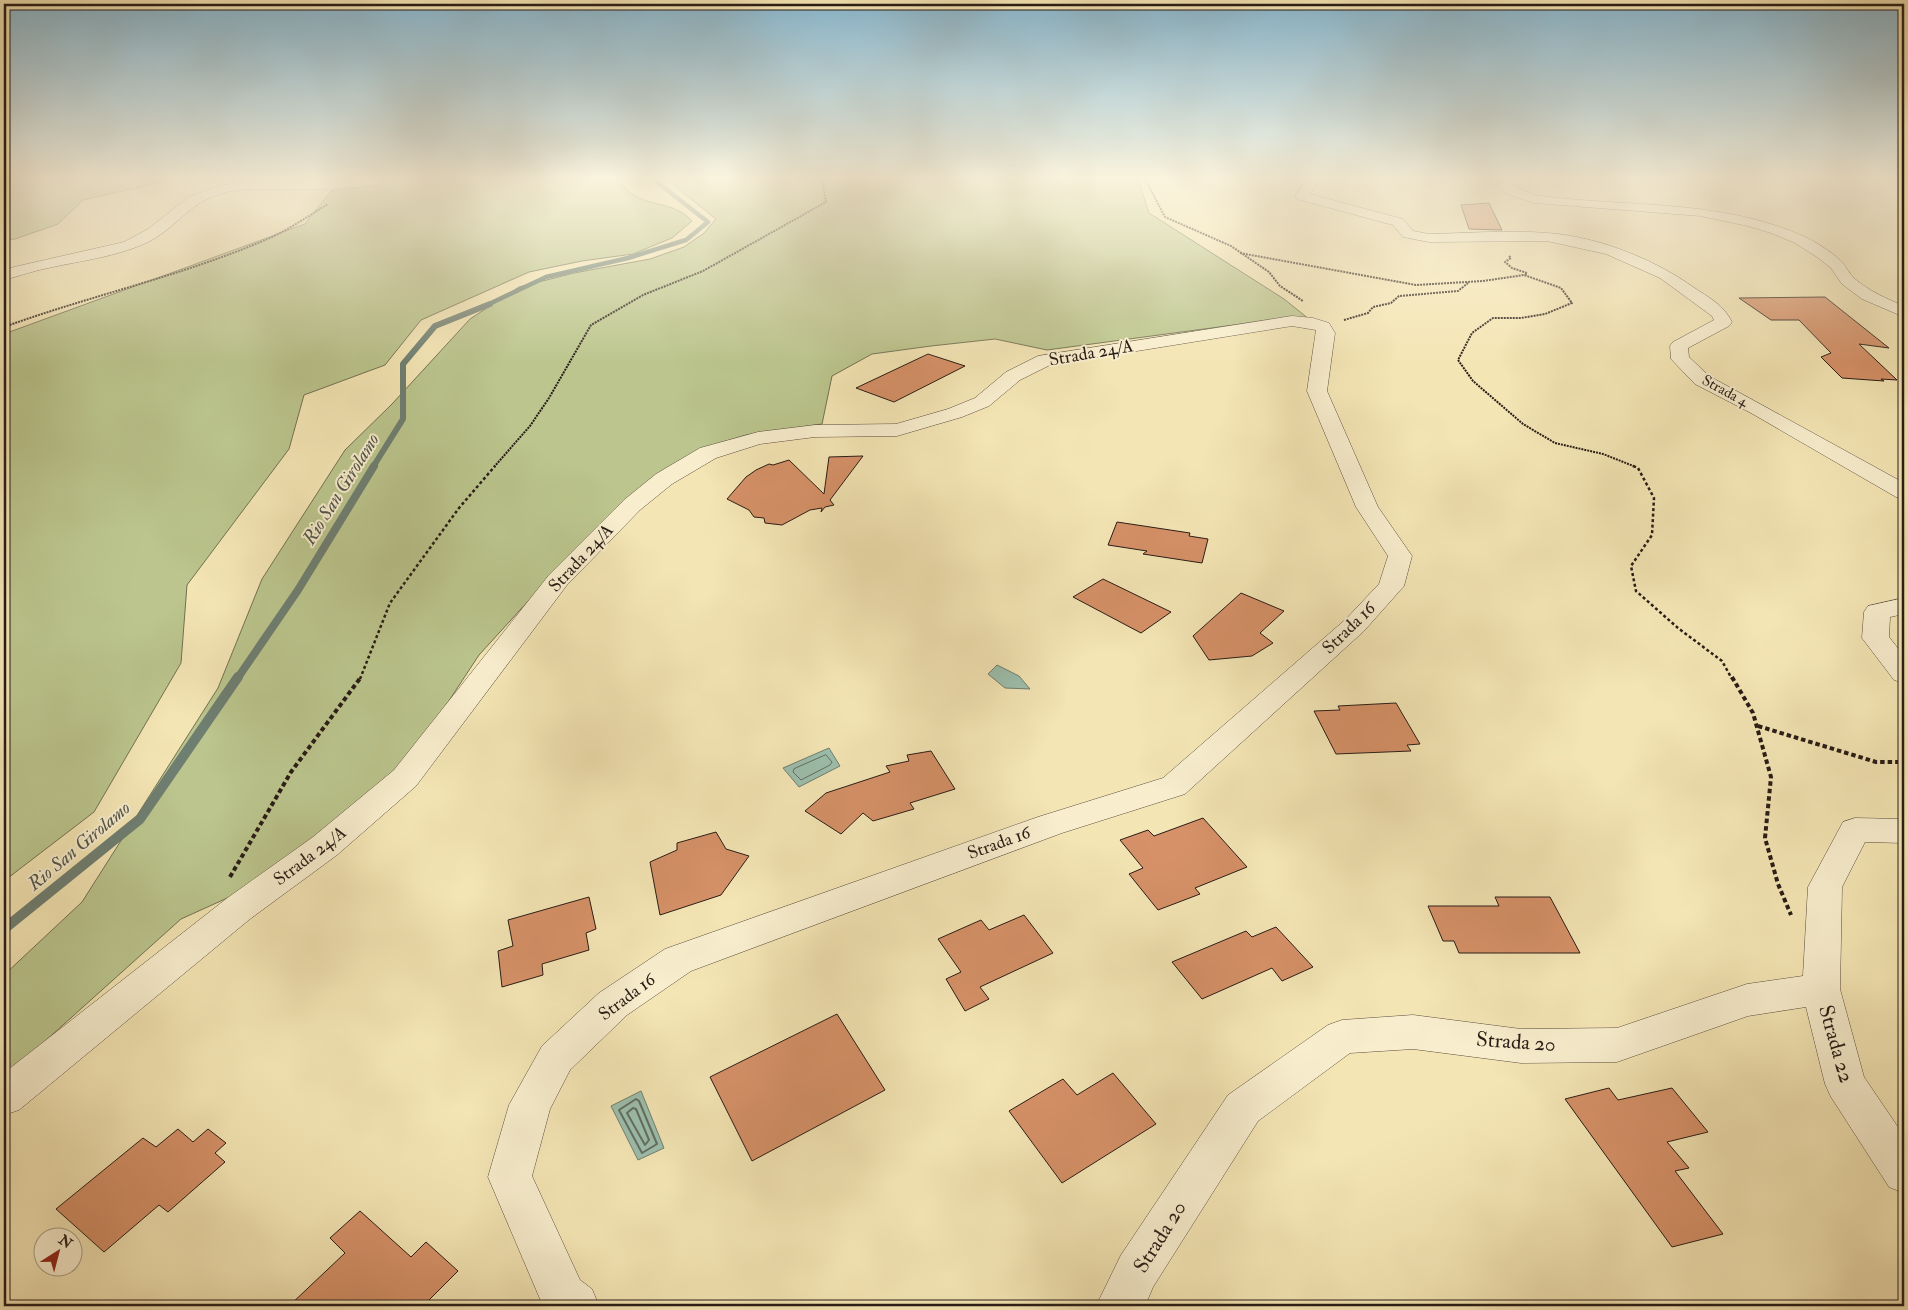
<svg xmlns="http://www.w3.org/2000/svg" width="1908" height="1310" font-family="'IM FELL Double Pica',serif">
<style>
.green{fill:#bbc58d;stroke:#727052}
.water{fill:#9cbfad;stroke:#6e7e71}
.lines{fill:none;stroke-linecap:round;stroke-linejoin:round}
.shore-far1{stroke:#626e62;stroke-width:1}
.shore{stroke:#626e62;stroke-width:2}
.stream-far3{stroke:#6e7e71;stroke-width:4.5}
.stream-far2{stroke:#6e7e71;stroke-width:6}
.stream-far1{stroke:#6e7e71;stroke-width:8}
.stream{stroke:#6e7e71;stroke-width:10}
.building{fill:#d69168;stroke:#281c16}
.minor-casing{stroke:#5b4e3e;stroke-width:1}
.path-far2{stroke:#281c16;stroke-width:2;stroke-dasharray:2 1;stroke-linecap:butt}
.path-far1{stroke:#281c16;stroke-width:2.5;stroke-dasharray:3 2.5;stroke-linecap:butt}
.path{stroke:#281c16;stroke-width:4;stroke-dasharray:4.5 3;stroke-linecap:butt}
.minor{fill:#f8eece;fill-rule:evenodd}
.labels{text-anchor:middle;dominant-baseline:central;stroke-width:4;stroke-linejoin:round;paint-order:stroke}
.far-street-label{font-size:15px;fill:#281c16;stroke:#f8eece}
.street-label{font-size:18px;fill:#281c16;stroke:#f8eece}
.water-label{font-size:19px;font-style:italic;fill:#51554b;stroke:#f8eece}
.near-street-label{font-size:21px;fill:#281c16;stroke:#f8eece}
</style>
<rect width="100%" height="100%" fill="#f4e5b4"/>
<filter id="stains"><feTurbulence type="fractalNoise" baseFrequency=".004" numOctaves="4"/><feColorMatrix values="0 0 0 0 .2 0 0 0 0 .09 0 0 0 0 .02 0 0 0 .5 -.17"/></filter>
<radialGradient id="worn" r=".72"><stop offset=".6" stop-color="#630" stop-opacity="0"/><stop offset="1" stop-color="#630" stop-opacity=".3"/></radialGradient>
<g class="green">
<polygon points="175,179 83,200 58,224 15,239 4,240 4,199 9,195 16,181 4,179"/>
<path d="M394,179h216c9,2 15,10 22,15 20,13 43,8 60,27l-20,17 -39,16 -51,7 -53,11 -108,48 -36,45 -81,30 -15,54 -102,136 -6,78 -87,149 -90,69v-547l301,-110 26,-33z"/>
<polygon points="666,179 1138,179 1149,213 1284,299 1309,319 1271,320 1047,350 995,339 931,346 872,354 832,376 822,424 746,435 704,448 552,575 479,655 412,757 381,788 234,895 181,919 4,1078 4,975 82,902 218,688 262,579 345,450 392,404 470,319 519,287 574,273 650,259 684,247 704,233 716,219"/>
</g>
<g class="water">
<polygon points="997,665 1019,676 1030,689 1005,688 988,674"/>
<polygon points="829,748 840,766 799,787 783,768"/>
<polygon points="641,1091 664,1148 638,1160 611,1106"/>
</g>
<g class="lines">
<polygon class="shore-far1" points="826,755 832,762 830,765 801,780 793,772 794,769"/>
<g class="shore">
<polygon points="636,1099 639,1101 657,1144 642,1153 619,1110"/>
<polygon points="633,1108 636,1109 649,1140 645,1145 627,1113"/>
</g>
<polyline class="stream-far3" points="487,305 546,277 628,258 686,240 708,222 653,179"/>
<polyline class="stream-far2" points="373,467 403,419 403,364 435,326 490,304"/>
<polyline class="stream-far1" points="237,679 298,590 374,466"/>
<polyline class="stream" points="4,929 140,819 238,677"/>
</g>
<g class="building">
<polygon points="1489,203 1502,230 1469,229 1461,205"/>
<polygon points="1825,297 1889,348 1859,344 1897,380 1881,379 1884,381 1842,378 1821,357 1831,353 1799,320 1771,320 1739,298"/>
<polygon points="928,354 965,366 894,402 856,388"/>
<polygon points="863,456 830,500 834,505 825,507 821,512 822,508 810,510 782,525 765,523 764,518 754,517 749,510 727,499 746,477 756,470 769,464 773,465 789,460 824,494 829,457"/>
<polygon points="1117,522 1190,533 1189,536 1208,539 1202,563 1143,554 1147,551 1108,545"/>
<polygon points="1103,579 1171,612 1141,633 1073,597"/>
<polygon points="1241,593 1284,611 1260,633 1273,643 1252,656 1209,660 1193,636"/>
<polygon points="1396,703 1420,744 1407,745 1411,751 1336,754 1314,711 1340,710 1338,706"/>
<polygon points="931,751 955,789 910,803 914,809 873,821 863,813 841,834 805,811 826,793 890,772 886,766 909,761 907,755"/>
<polygon points="1203,818 1247,867 1195,888 1200,894 1158,910 1129,874 1143,868 1120,840 1148,830 1154,836"/>
<polygon points="716,832 726,849 749,856 721,895 660,915 650,862 677,850 677,843"/>
<polygon points="589,897 596,929 586,933 589,950 542,964 543,975 502,987 498,951 513,946 508,920"/>
<polygon points="1495,897 1550,897 1580,953 1459,953 1454,941 1443,941 1428,906 1499,906"/>
<polygon points="1024,915 1053,953 980,987 989,999 965,1011 946,979 961,972 938,939 981,920 989,930"/>
<polygon points="1276,927 1313,967 1282,981 1272,968 1202,999 1172,962 1246,931 1252,937"/>
<polygon points="837,1014 885,1090 752,1161 710,1077"/>
<polygon points="1113,1073 1156,1124 1062,1183 1009,1111 1063,1079 1077,1095"/>
<polygon points="1609,1088 1618,1100 1672,1088 1708,1132 1667,1142 1689,1168 1675,1171 1723,1234 1672,1247 1565,1099"/>
<polygon points="178,1129 193,1142 208,1129 226,1143 215,1153 225,1162 168,1212 159,1205 104,1252 56,1209 143,1138 156,1147"/>
<polygon points="360,1211 411,1257 426,1242 458,1271 423,1306 289,1306 345,1253 330,1238"/>
</g>
<g class="lines">
<defs>
<g id="minor">
<path d="M389,179c-15,15 -123,8 -151,11 -52,8 -55,36 -94,54 -30,13 -64,17 -96,24 -15,3 -29,8 -44,12v-10l10,-3 110,-25 24,-13 41,-32 32,-12 41,-4z"/>
<path d="M1307,179h13l-10,15 93,25 10,12 16,3c39,-1 80,-4 119,-1 50,4 104,25 145,54 15,10 31,18 39,35l-3,4 -41,22 1,9 20,19 195,107v16l-8,-2 -145,-84 -56,-29 -24,-25 -1,-13 3,-4 41,-22 -2,-4 -52,-38 -54,-24 -59,-13 -118,1 -26,-5 -10,-12 -96,-26 -2,-3z"/>
<path d="M1506,179h15l-8,7 21,9c91,13 183,3 269,41 13,6 27,15 38,25 5,5 8,13 14,18 14,12 32,20 49,27v11l-42,-18 -20,-15 -11,-16 -14,-11 -22,-14 -24,-10 -23,-7 -47,-10 -167,-13 -27,-9 -9,-8z"/>
<polygon points="1292,316 1313,318 1329,323 1335,333 1327,391 1378,507 1412,556 1404,586 1364,631 1185,794 1062,833 691,971 627,1015 570,1070 550,1109 532,1176 580,1280 592,1289 599,1306 543,1306 488,1177 509,1105 542,1046 599,993 665,949 1038,817 1163,778 1346,619 1379,584 1388,556 1356,507 1307,391 1316,330 1292,326 1050,365 1020,380 989,406 962,417 897,436 815,437 760,444 716,458 672,484 640,510 567,585 416,786 337,855 250,919 19,1110 4,1115 4,1073 226,899 313,837 394,770 549,575 624,500 656,474 700,448 758,432 815,425 896,424 948,409 975,398 1006,372 1038,356"/>
<polygon points="1904,598 1904,614 1890,617 1889,637 1904,656 1904,683 1894,680 1862,638 1864,612 1868,606"/>
<polygon points="1855,818 1904,819 1904,843 1865,842 1842,887 1840,989 1864,1077 1904,1136 1904,1193 1889,1187 1831,1097 1825,1084 1806,1007 1748,1016 1617,1062 1521,1063 1413,1049 1350,1053 1258,1121 1153,1287 1145,1306 1096,1306 1121,1255 1228,1095 1328,1025 1342,1020 1413,1015 1521,1029 1617,1028 1747,984 1803,976 1808,887 1843,822"/>
</g>
</defs>
<use href="#minor" class="minor-casing"/>
<g class="path-far2">
<polyline points="1145,179 1165,217 1231,246 1269,272 1280,286 1303,301"/>
<polyline points="1240,253 1416,285 1483,281 1524,275 1561,288 1572,303 1545,314 1521,318 1493,318 1472,333 1458,360 1473,381 1523,424 1555,443 1603,454 1636,467"/>
<polyline points="1509,256 1511,258 1505,262 1512,268 1527,273 1525,275"/>
<polyline points="1344,320 1368,313 1373,307 1391,303 1399,296 1458,291 1468,283"/>
<path d="M4,327c88,-32 182,-52 268,-90 19,-9 38,-22 56,-33"/>
<polyline points="494,467 530,426 549,398 591,325 643,295 703,271 826,202 822,179"/>
</g>
<g class="path-far1">
<polyline points="1633,466 1638,468 1654,498 1652,535 1631,566 1636,591 1678,628 1722,661 1732,679"/>
<polyline points="360,679 390,603 459,508 495,466"/>
</g>
<g class="path">
<polyline points="1732,677 1753,713 1771,777 1765,838 1778,884 1791,915"/>
<polyline points="1758,726 1876,762 1904,762"/>
<polyline points="230,877 291,772 361,677"/>
</g>
<use href="#minor" class="minor"/>
</g>
<linearGradient id="sky" x2="0" y2="1"><stop stop-color="#89b8d0"/><stop offset="0.49" stop-color="#faf3dd"/><stop offset="1" stop-color="#faf3dd" stop-opacity="0"/></linearGradient>
<rect width="1908" height="363" fill="url(#sky)"/>
<g class="labels">
<g class="far-street-label">
<text transform="translate(1725 391) rotate(29)">Strada 4</text>
</g>
<g class="street-label">
<text transform="translate(1091 353) rotate(-10)">Strada 24/A</text>
<text transform="translate(581 558) rotate(-47)">Strada 24/A</text>
<text transform="translate(1349 628) rotate(-44)">Strada 16</text>
<text transform="translate(999 843) rotate(-20)">Strada 16</text>
<text transform="translate(310 856) rotate(-37)">Strada 24/A</text>
<text transform="translate(627 997) rotate(-37)">Strada 16</text>
</g>
<g class="water-label">
<text transform="translate(341 489) rotate(-58)">Rio San Girolamo</text>
<text transform="translate(79 846) rotate(-40)">Rio San Girolamo</text>
</g>
<g class="near-street-label">
<text transform="translate(1516 1042) rotate(4)">Strada 20</text>
<text transform="translate(1836 1044) rotate(74)">Strada 22</text>
<text transform="translate(1160 1237) rotate(-58)">Strada 20</text>
</g>
</g>
<rect width="1908" height="1310" fill="none" stroke="#f4e5b4" stroke-width="20"/>
<rect x="5" y="5" width="1898" height="1300" fill="none" stroke="#281c16" stroke-width="2.5"/>
<rect x="10" y="10" width="1888" height="1290" fill="none" stroke="#281c16"/>
<g transform="translate(58 1252) rotate(36)"><circle r="24" fill="#f8eece" stroke="#a59a84"/>
<path d="M0-4L9 19L0 12L-9 19Z" fill="#8f2418"/>
<text y="-8" font-size="14" font-weight="bold" text-anchor="middle" fill="#281c16">N</text>
</g>
<rect width="100%" height="100%" filter="url(#stains)"/>
<rect width="100%" height="100%" fill="url(#worn)"/>
</svg>
